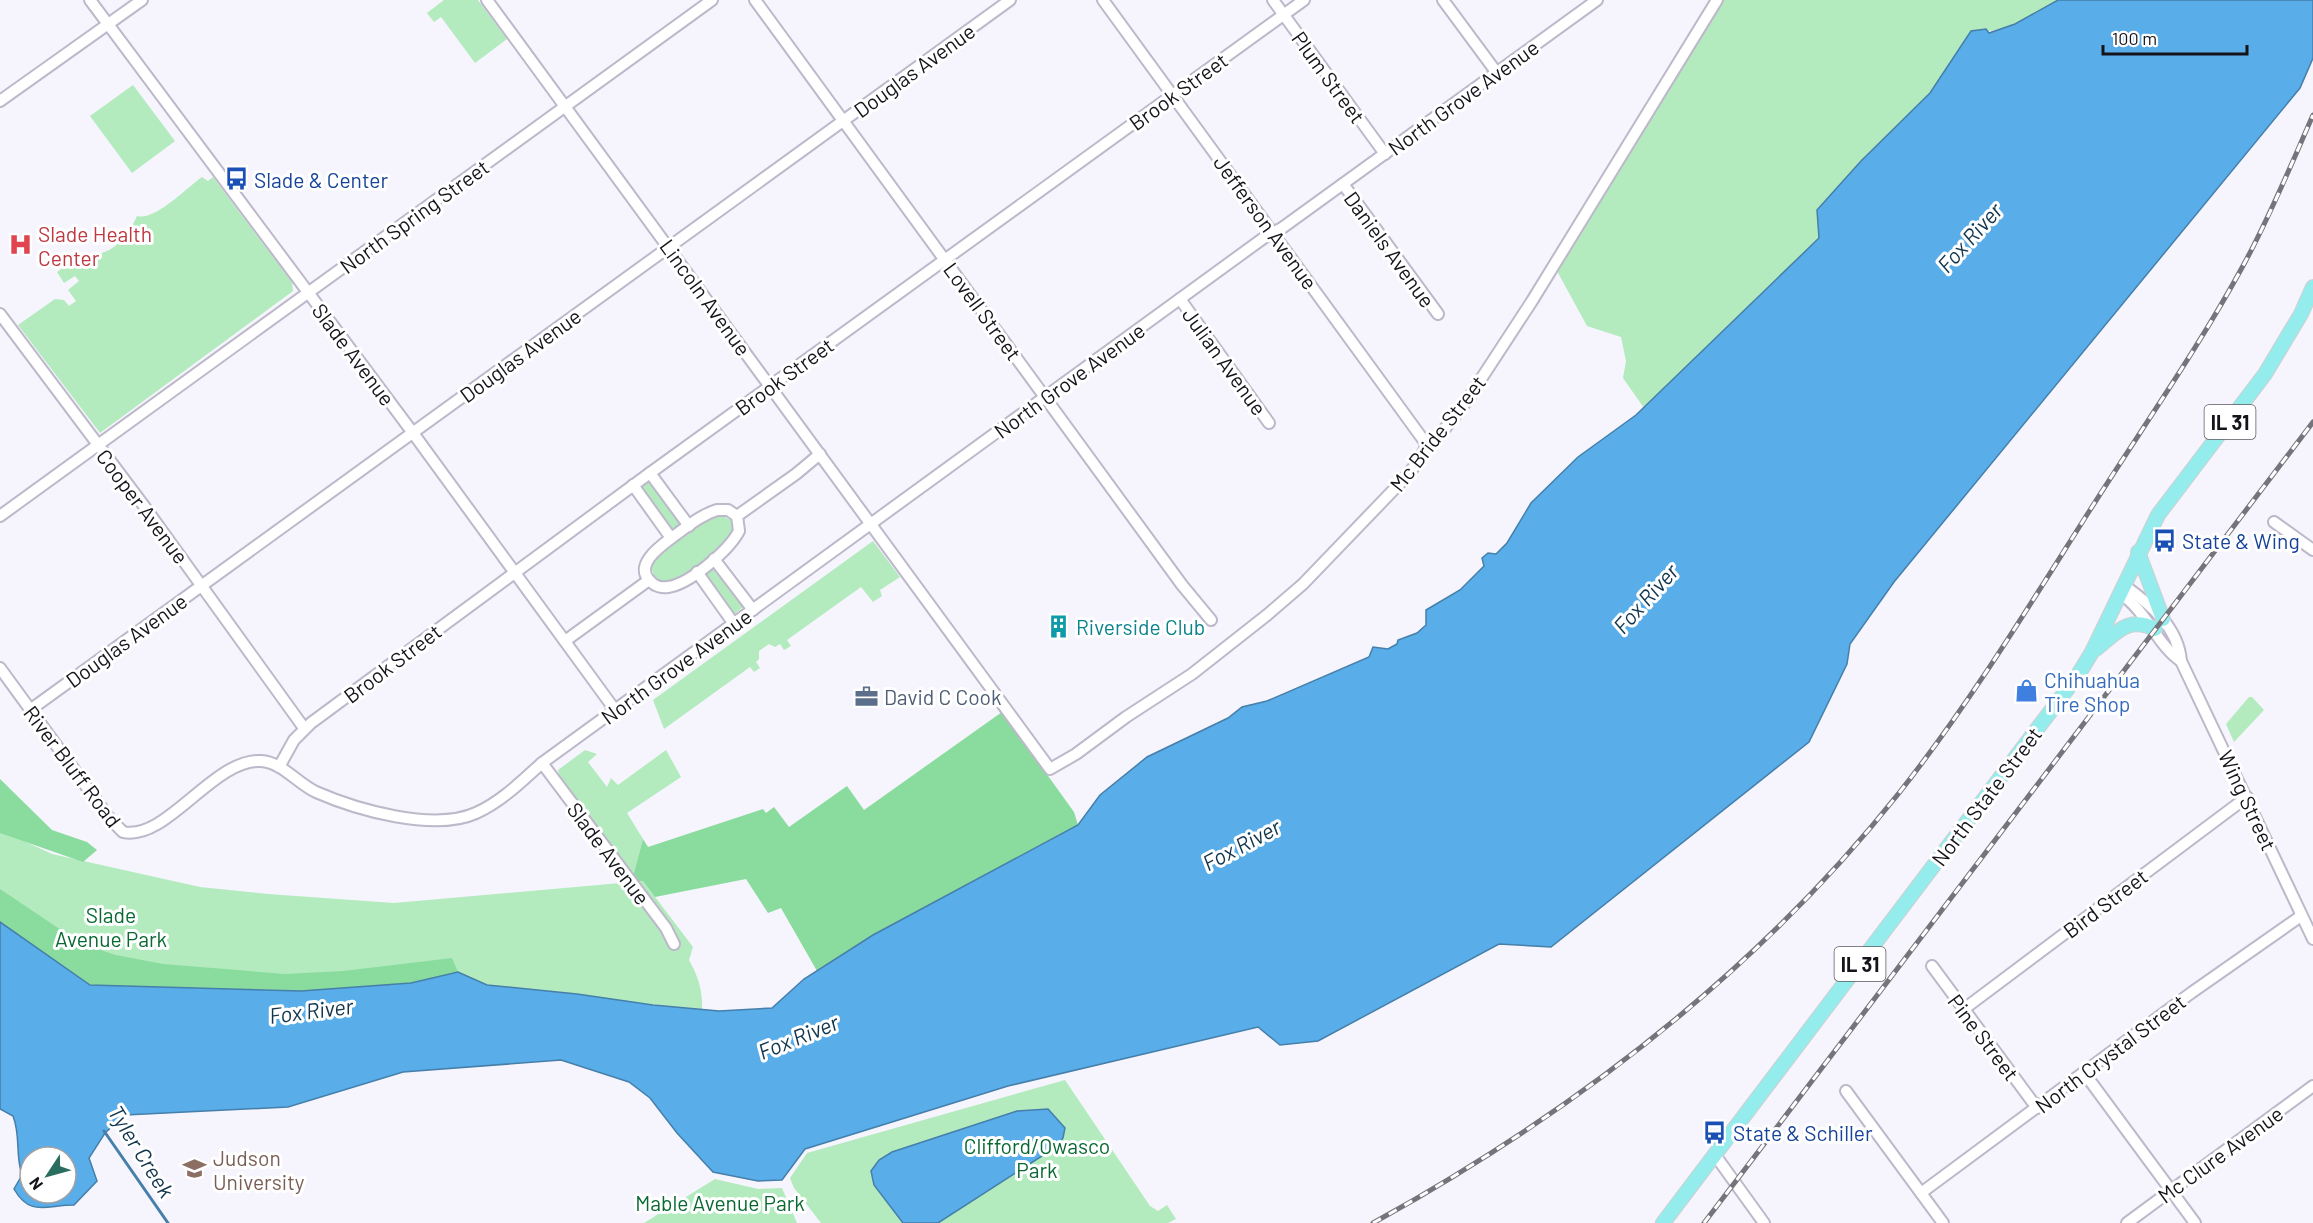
<svg xmlns="http://www.w3.org/2000/svg" width="2313" height="1223" font-family="Barlow,sans-serif">
<style>
.green{fill:#b3ebbf}
.forest{fill:#8adc9e}
.water{fill:#59ade8;stroke:#457faa;stroke-width:1.5;fill-rule:evenodd}
.lines{fill:none;stroke-linecap:round;stroke-linejoin:round}
.stream{stroke:#457faa;stroke-width:3}
.minor-casing{stroke:#bdb8ca;stroke-width:14}
.major-casing{stroke:#d0d0d1;stroke-width:16}
.minor{stroke:#fff;stroke-width:10}
.major{stroke:#95ecec;stroke-width:14}
.rail-casing{stroke:#76747b;stroke-width:5}
.rail{stroke:#fff;stroke-width:3;stroke-dasharray:9;stroke-linecap:butt}
.labels{text-anchor:middle;dominant-baseline:central;stroke-width:6;stroke-linejoin:round;paint-order:stroke}
.shield{fill:#fff;stroke:#5c5a5f;stroke-width:1.5}
.shield-label{font-size:20px;font-weight:bold;fill:#16141b}
.street-label{font-size:21px;fill:#16141b;stroke:#fff}
.transit-label{font-size:21px;fill:#164399;stroke:#fff;text-anchor:start}
.health-label{font-size:21px;fill:#be3a42;stroke:#fff;text-anchor:start}
.culture-label{font-size:21px;fill:#0d838f;stroke:#fff;text-anchor:start}
.shop-label{font-size:21px;fill:#366cbe;stroke:#fff;text-anchor:start}
.service-label{font-size:21px;fill:#4e5e75;stroke:#fff;text-anchor:start}
.park-label{font-size:21px;fill:#0a6932;stroke:#fff}
.education-label{font-size:21px;fill:#785e54;stroke:#fff;text-anchor:start}
.water-label{font-size:22px;font-style:italic;fill:#11354d;stroke:#fff}
</style>
<rect width="100%" height="100%" fill="#f6f4fc"/>
<g class="green">
<polygon points="444,0 478,0 507,39 475,63 441,17 434,22 427,13"/>
<path d="M1724,0h334c-28,16 -54,35 -87,31l-41,62 -69,68 -42,77 -175,170 -21,-30 3,-17 -5,-24 -34,-11 -30,-55z"/>
<polygon points="133,85 175,141 132,173 90,116"/>
<path d="M202,177l6,4 5,-4 79,105 1,9 -193,142 -82,-108 37,-26 9,1 5,6 7,-5 -8,-11 11,-9 -4,-5 -11,7 -7,-11 14,-10 23,3v-10c23,-4 34,-20 43,-39 18,5 48,-27 65,-39z"/>
<polygon points="650,481 681,522 680,527 670,529 641,488"/>
<path d="M721,515l11,6 2,9c-9,18 -52,53 -72,52l-8,-6 -3,-10c5,-17 52,-49 70,-51z"/>
<polygon points="873,541 900,577 880,590 882,596 873,602 861,587 787,640 791,646 784,650 780,644 775,647 769,644 759,651 759,659 756,662 760,668 754,672 750,667 664,729 653,700"/>
<polygon points="712,568 743,607 733,615 704,576"/>
<polygon points="2249,697 2252,697 2264,710 2234,742 2226,724"/>
<polygon points="585,750 597,754 588,762 607,787 611,778 618,785 666,750 681,777 627,813 643,839 633,876 560,778 558,770"/>
<path d="M0,830l52,24 148,33 68,7 126,9 249,-22 50,66 -4,13c9,16 14,31 13,50l-215,-25 -29,-13 -77,13 -80,6 -211,-6 -90,-63z"/>
<polygon points="1065,1080 1150,1206 1158,1211 1167,1205 1176,1219 1168,1223 821,1223 794,1188 790,1178 807,1153"/>
<polygon points="715,1179 758,1189 782,1188 797,1223 644,1223"/>
</g>
<g class="forest">
<polygon points="1002,712 1074,812 1078,825 873,935 817,971 781,908 768,913 746,879 655,897 643,881 637,881 633,876 643,839 648,847 763,809 766,813 774,807 789,827 847,786 864,810"/>
<polygon points="0,779 52,830 87,842 97,850 83,862 0,833"/>
<polygon points="0,889 82,944 116,955 163,964 285,974 343,971 452,958 458,972 411,983 301,991 90,985 0,922"/>
</g>
<g class="water">
<path d="M2058,0h255v58l-13,30 -406,494 -44,62 -3,20 -38,78 -258,205 -52,-3 -181,97 -38,4 -22,-18 -250,59 -203,63 -23,31 -24,1 -45,-9 -36,-39 -27,-35 -21,-16 -68,-22 -158,12 -115,35 -163,8 -20,18 -16,25 8,23 -23,24c-28,0 -44,12 -60,-16l8,-14c-7,-20 -1,-39 -9,-59l-13,-7v-187l90,63 211,6 110,-8 47,-11 29,13 90,9 76,11 66,6 53,-3 32,-29 69,-44 205,-110 22,-30 47,-38 81,-39 14,-11 25,-6 102,-44 4,-10 15,2 9,-5 1,-4 19,-7 9,-8v-15l34,-20 24,-24 -2,-8 6,-5 8,1 11,-11 24,-40 47,-46 58,-42 183,-177 -2,-28 44,-49 69,-68 41,-62 15,-2 3,4 26,-9zM30,1157h36v36h-36z"/>
<polygon points="1048,1109 1065,1128 1063,1138 1056,1147 938,1223 903,1223 874,1185 871,1171 879,1160 892,1152 1017,1111"/>
</g>
<g class="lines">
<polyline class="stream" points="104,1131 168,1223"/>
<defs>
<g id="minor">
<polyline points="90,0 413,433 615,710"/>
<polyline points="487,0 1050,769 1076,754 1126,717 1192,674 1267,615 1303,584 1403,480 1418,462 1427,445 1439,436 1466,402 1532,301 1717,0"/>
<polyline points="755,0 1182,585 1211,620"/>
<polyline points="1103,0 1427,445"/>
<polyline points="1273,0 1385,154"/>
<polyline points="1443,0 1497,73"/>
<polyline points="0,101 142,0"/>
<polyline points="1343,184 1438,314"/>
<polyline points="1180,299 1269,423"/>
<polyline points="0,314 144,506 304,728"/>
<polyline points="650,473 689,526"/>
<polyline points="633,485 671,538"/>
<path d="M717,510h11l9,6 2,15c-10,19 -49,53 -71,56 -6,1 -13,-1 -17,-5 -19,-17 11,-37 23,-46 14,-10 27,-21 43,-26z"/>
<polyline points="0,516 712,0"/>
<polyline points="737,516 796,474 820,454"/>
<polyline points="2274,522 2313,550"/>
<polyline points="714,559 753,610"/>
<polyline points="697,572 734,624"/>
<path d="M2125,586c26,19 53,41 56,75l132,278"/>
<path d="M2121,594c26,18 37,52 60,67"/>
<polyline points="565,641 649,580"/>
<path d="M0,668l110,151 13,13c43,10 91,-74 138,-71 21,1 37,23 55,31 41,18 118,40 160,21 25,-11 46,-32 66,-50l723,-526 17,-9 315,-228"/>
<polyline points="30,710 1010,0"/>
<polyline points="542,763 666,928 674,944"/>
<polyline points="279,767 294,740 311,723 650,473 1304,0"/>
<polyline points="1932,966 2037,1108"/>
<polyline points="1964,1009 2247,797"/>
<polyline points="2085,1074 2195,1223"/>
<polyline points="1846,1091 1943,1223"/>
<polyline points="1715,1155 1764,1223"/>
<polyline points="1921,1193 2191,993 2301,916"/>
<polyline points="2127,1223 2313,1086"/>
</g>
<g id="major">
<polyline points="2138,552 2163,619"/>
<path d="M2096,649c21,-17 32,-33 59,-20"/>
<polyline points="1663,1223 2078,675 2092,652 2158,515 2265,374 2301,314 2313,287"/>
</g>
</defs>
<use href="#minor" class="minor-casing"/>
<use href="#major" class="major-casing"/>
<use href="#minor" class="minor"/>
<use href="#major" class="major"/>
<defs>
<g id="rail">
<path d="M1373,1223c201,-111 383,-250 526,-430 71,-90 130,-187 191,-283 52,-82 108,-161 154,-246 26,-48 47,-99 69,-149"/>
<polyline points="1704,1223 2313,422"/>
</g>
</defs>
<use href="#rail" class="rail-casing"/>
<use href="#rail" class="rail"/>
</g>
<defs>
<symbol id="bus-bare" viewBox="-9 -9 18 18"><path d="M-5-6H5V4H4V6H2V4H-2V6H-4V4H-5ZM-3.5-4V0h7V-4ZM-3.5 1.2v1.5H-2V1.2ZM2 1.2v1.5H3.5V1.2Z" fill="#1a4fb4" stroke="#fff" stroke-width="2.5" paint-order="stroke"/></symbol>
<symbol id="hospital-bare" viewBox="-9 -9 18 18"><path d="M-5-5h3v3.5h4V-5h3V5h-3V1.5h-4V5h-3Z" fill="#e0444e" stroke="#fff" stroke-width="2.5" paint-order="stroke"/></symbol>
<symbol id="building-bare" viewBox="-9 -9 18 18"><path d="M-4-6H4V6H1V3H-1V6H-4ZM-2.5-4.3h1.7v1.8h-1.7ZM.8-4.3h1.7v1.8H.8ZM-2.5-1h1.7V.8h-1.7ZM.8-1h1.7V.8H.8Z" fill="#0f9aa8" stroke="#fff" stroke-width="2.5" paint-order="stroke"/></symbol>
<symbol id="shop-bare" viewBox="-9 -9 18 18"><path d="M-5-2.5h2.3a2.7 3.5 0 0 1 5.4 0H5L5.5 6h-11ZM-1.5-2.5h3a1.5 2.3 0 0 0-3 0Z" fill="#3f7fe0" stroke="#fff" stroke-width="2.5" paint-order="stroke"/></symbol>
<symbol id="office-bare" viewBox="-9 -9 18 18"><path d="M-6-3h4V-5.5h4V-3h4V5H-6ZM-1-4.5V-3h2v-1.5ZM-6 0V1H6V0Z" fill="#5c6f8a" stroke="#fff" stroke-width="2.5" paint-order="stroke"/></symbol>
<symbol id="university-bare" viewBox="-9 -9 18 18"><path d="M0-5L7-2L0 1L-7-2ZM-4 1L0 2.5L4 1V4Q0 6-4 4Z" fill="#8d6e63" stroke="#fff" stroke-width="2.5" paint-order="stroke"/></symbol>
</defs>
<g fill-rule="evenodd">
<use href="#bus-bare" x="220" y="162" width="33" height="33"/>
<use href="#hospital-bare" x="4" y="228" width="33" height="33"/>
<use href="#bus-bare" x="2148" y="524" width="33" height="33"/>
<use href="#building-bare" x="1042" y="610" width="33" height="33"/>
<use href="#shop-bare" x="2010" y="674" width="33" height="33"/>
<use href="#office-bare" x="850" y="680" width="33" height="33"/>
<use href="#bus-bare" x="1698" y="1116" width="33" height="33"/>
<use href="#university-bare" x="178" y="1152" width="33" height="33"/>
</g>
<g class="labels">
<g class="shield">
<rect x="2204.5" y="405" width="51" height="34" rx="4.5"/>
<rect x="1834.5" y="947" width="51" height="34" rx="4.5"/>
</g>
<g class="shield-label">
<text x="2230" y="422">IL 31</text>
<text x="1860" y="964">IL 31</text>
</g>
<g class="street-label">
<text transform="translate(914 70) rotate(-36)">Douglas Avenue</text>
<text transform="translate(1329 77) rotate(54)">Plum Street</text>
<text transform="translate(1178 91) rotate(-36)">Brook Street</text>
<text transform="translate(1463 97) rotate(-36)">North Grove Avenue</text>
<text transform="translate(414 216) rotate(-36)">North Spring Street</text>
<text transform="translate(1266 222) rotate(54)">Jefferson Avenue</text>
<text transform="translate(1390 249) rotate(54)">Daniels Avenue</text>
<text transform="translate(706 297) rotate(54)">Lincoln Avenue</text>
<text transform="translate(983 311) rotate(54)">Lovell Street</text>
<text transform="translate(354 354) rotate(53)">Slade Avenue</text>
<text transform="translate(520 355) rotate(-36)">Douglas Avenue</text>
<text transform="translate(1225 361) rotate(54)">Julian Avenue</text>
<text transform="translate(784 376) rotate(-36)">Brook Street</text>
<text transform="translate(1069 380) rotate(-36)">North Grove Avenue</text>
<text transform="translate(1437 433) rotate(-52)">Mc Bride Street</text>
<text transform="translate(143 506) rotate(53)">Cooper Avenue</text>
<text transform="translate(126 640) rotate(-36)">Douglas Avenue</text>
<text transform="translate(392 663) rotate(-37)">Brook Street</text>
<text transform="translate(676 666) rotate(-36)">North Grove Avenue</text>
<text transform="translate(73 766) rotate(53)">River Bluff Road</text>
<text transform="translate(1986 796) rotate(-53)">North State Street</text>
<text transform="translate(2248 800) rotate(65)">Wing Street</text>
<text transform="translate(609 853) rotate(53)">Slade Avenue</text>
<text transform="translate(2105 903) rotate(-37)">Bird Street</text>
<text transform="translate(1984 1037) rotate(53)">Pine Street</text>
<text transform="translate(2110 1053) rotate(-37)">North Crystal Street</text>
<text transform="translate(2220 1154) rotate(-36)">Mc Clure Avenue</text>
</g>
<g class="transit-label">
<text x="254" y="179">Slade &amp; Center</text>
<text x="2182" y="540">State &amp; Wing</text>
<text x="1733" y="1132">State &amp; Schiller</text>
</g>
<g class="health-label">
<text x="38" y="233">Slade Health<tspan x="38" dy="24">Center</tspan></text>
</g>
<g class="culture-label">
<text x="1076" y="626">Riverside Club</text>
</g>
<g class="shop-label">
<text x="2044" y="679">Chihuahua<tspan x="2044" dy="24">Tire Shop</tspan></text>
</g>
<g class="service-label">
<text x="884" y="696">David C Cook</text>
</g>
<g class="park-label">
<text x="111" y="914">Slade<tspan x="111" dy="24">Avenue Park</tspan></text>
<text x="1037" y="1145">Clifford/Owasco<tspan x="1037" dy="24">Park</tspan></text>
<text x="720" y="1202">Mable Avenue Park</text>
</g>
<g class="education-label">
<text x="213" y="1157">Judson<tspan x="213" dy="24">University</tspan></text>
</g>
<g class="water-label">
<text transform="translate(1969 237) rotate(-48)">Fox River</text>
<text transform="translate(1645 598) rotate(-48)">Fox River</text>
<text transform="translate(1241 844) rotate(-28)">Fox River</text>
<text transform="translate(311 1010) rotate(-7)">Fox River</text>
<text transform="translate(798 1036) rotate(-22)">Fox River</text>
<text transform="translate(142 1151) rotate(58)">Tyler Creek</text>
</g>
</g>
<g transform="translate(48 1175) rotate(234)"><circle r="28" fill="#ffffff" stroke="#a2a1a4" stroke-width="1.5"/>
<path d="M0-4.5L10 22L0 15L-10 22Z" fill="#296d5e"/>
<text y="-9" font-size="16" font-weight="bold" text-anchor="middle" fill="#16141b">N</text>
</g>
<path d="M2103 45v9h144v-9" fill="none" stroke="#16141b" stroke-width="3"/>
<text x="2112" y="45" font-size="18" fill="#16141b" stroke="#ffffff" stroke-width="4.5" paint-order="stroke">100 m</text>
</svg>
